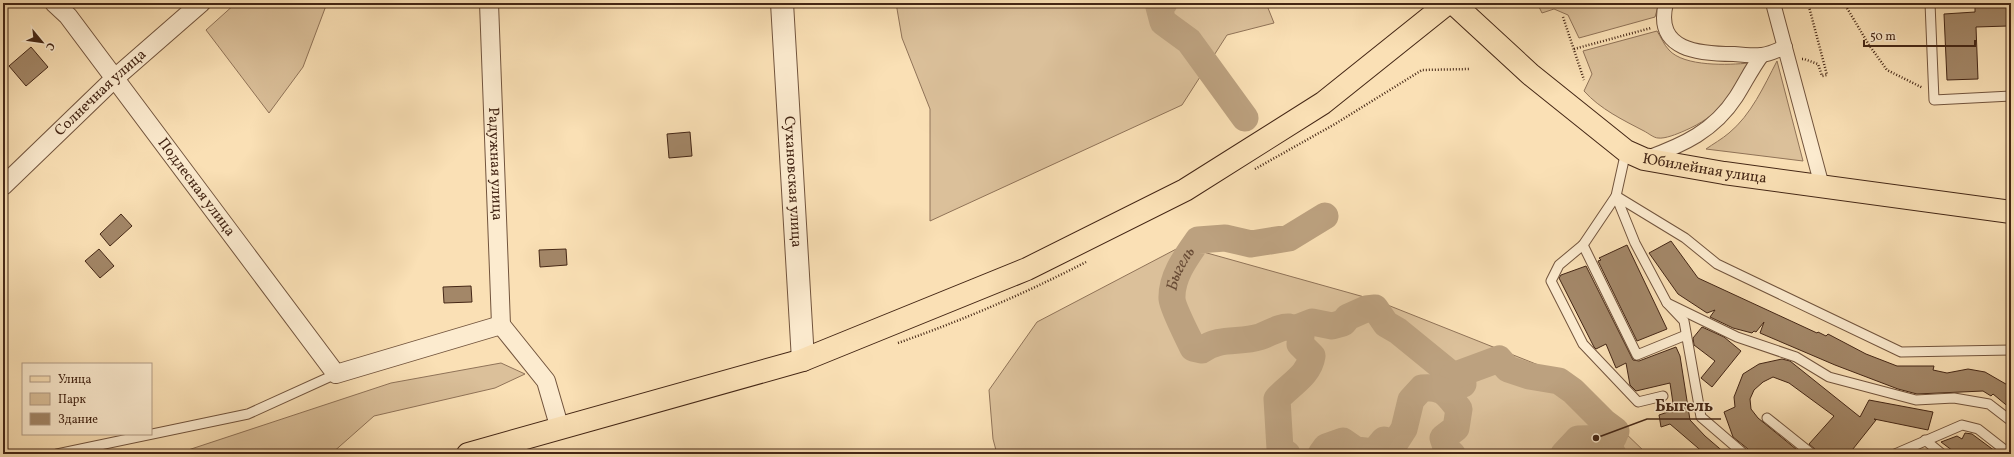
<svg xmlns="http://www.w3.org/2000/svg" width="2014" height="457" font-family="Vollkorn,serif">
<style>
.green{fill:#dbc09a;stroke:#907358}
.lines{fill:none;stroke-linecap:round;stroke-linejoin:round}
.river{stroke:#bca17f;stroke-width:27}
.building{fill:#a38768;stroke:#442615}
.service-casing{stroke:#72543d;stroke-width:11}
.pedestrian-casing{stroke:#72543d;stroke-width:16}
.minor-casing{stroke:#72543d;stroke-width:20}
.tertiary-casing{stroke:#72543d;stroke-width:24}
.primary-casing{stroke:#442615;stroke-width:24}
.path{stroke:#442615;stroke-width:2.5;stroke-dasharray:1 2;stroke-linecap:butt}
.service{stroke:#fcebcf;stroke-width:9}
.pedestrian{stroke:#fcebcf;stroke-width:14}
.minor{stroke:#fcebcf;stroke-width:18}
.tertiary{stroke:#fcebcf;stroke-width:22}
.primary{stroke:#fae0b5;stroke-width:22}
.labels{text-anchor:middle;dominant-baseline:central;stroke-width:3;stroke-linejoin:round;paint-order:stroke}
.street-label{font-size:15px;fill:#442615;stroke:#fcebcf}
.water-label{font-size:16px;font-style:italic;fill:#684b35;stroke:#fcebcf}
.leader{fill:none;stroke:#442615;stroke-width:1.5}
.callout-dot{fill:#442615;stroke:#fcebcf;stroke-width:1.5}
.callout-label{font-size:16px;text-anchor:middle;font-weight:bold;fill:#442615;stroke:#fcebcf;stroke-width:3;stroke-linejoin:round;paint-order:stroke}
</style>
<rect width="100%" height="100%" fill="#fae0b5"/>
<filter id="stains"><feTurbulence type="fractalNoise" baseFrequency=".005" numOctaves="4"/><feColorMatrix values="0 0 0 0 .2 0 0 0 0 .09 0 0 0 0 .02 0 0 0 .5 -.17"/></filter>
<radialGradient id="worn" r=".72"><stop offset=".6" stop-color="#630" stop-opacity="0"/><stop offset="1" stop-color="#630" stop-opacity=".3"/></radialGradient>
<g class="green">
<polygon points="236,3 327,3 303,67 269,113 206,30"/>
<polygon points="896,3 1266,3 1274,23 1227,35 1182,105 930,221 930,109 902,38"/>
<polygon points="1537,3 1659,3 1655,17 1579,38 1568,15 1554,9 1542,13"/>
<path d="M1657,31c4,6 7,14 12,19 15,17 60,15 80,13 -17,33 -30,53 -65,68 -7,3 -19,8 -26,7 -4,0 -10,-5 -14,-7 -21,-11 -44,-22 -60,-40l8,-17 -9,-23z"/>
<path d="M1777,61l26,100 -97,-12c7,-5 16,-10 23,-16 22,-18 35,-47 48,-72z"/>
<polygon points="1182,246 1375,300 1566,376 1647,454 997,454 993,439 989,390 1037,322"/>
<polygon points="501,363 525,374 495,388 374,416 331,454 176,454 391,383"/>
</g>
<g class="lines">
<g class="river">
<polyline points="1164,3 1159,7 1163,22 1189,41 1245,118"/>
<polyline points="1294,329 1312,322 1332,326 1343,323 1348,317 1366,309 1375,308 1386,324 1398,331 1463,384 1462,383"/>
<polyline points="1453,376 1499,359 1508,369 1529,376 1559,381 1573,391 1604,422 1616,431 1613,438 1606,444"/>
<path id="s1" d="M1287,454l-7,-5 -3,-50c12,-14 32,-23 35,-43l-12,-12 1,-8c-4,-4 -7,-8 -12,-9 -9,-1 -22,8 -30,10 -18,6 -41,0 -57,13l-9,-2c-5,-11 -20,-39 -21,-49 -1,-22 14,-42 26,-59l27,-2 26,6 38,-6 36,-22"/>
<path d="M1321,454l5,-7 17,-6 13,9 18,2 10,-12 9,6 11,-17 7,-29 11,-12c21,-2 25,6 37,21l-3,19 -13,10 4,12 5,4"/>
<path d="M1564,454l14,-15c19,-1 23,-1 35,15"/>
</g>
</g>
<g class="building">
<polygon points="1975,3 2007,3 2008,26 1976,27 1978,79 1947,80 1944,14 1975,12"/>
<polygon points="31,47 48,67 26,86 9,66"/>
<polygon points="690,132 692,156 669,158 667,134"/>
<polygon points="121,214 132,226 110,246 100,234"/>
<polygon points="1671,241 1698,278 1817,333 1818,332 1826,336 1828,334 1866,354 1897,366 1934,366 1933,370 1947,373 1968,369 1985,372 2011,387 2011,409 1993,394 1991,396 1983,391 1917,394 1898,389 1835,365 1760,333 1764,322 1756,332 1754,331 1752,333 1733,328 1710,317 1715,310 1707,313 1678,294 1649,253"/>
<polygon points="1627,245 1667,329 1637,341 1598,261 1601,260 1599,258"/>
<polygon points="99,249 114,266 100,278 85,261"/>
<polygon points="566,249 567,265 540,267 539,250"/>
<polygon points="1586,266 1633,360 1639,361 1676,347 1680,356 1690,420 1705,436 1726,454 1705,454 1670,424 1661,427 1659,415 1674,410 1670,383 1636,391 1630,385 1626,363 1616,368 1606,344 1596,349 1594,347 1559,278 1561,275"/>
<polygon points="471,286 472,302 444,303 443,287"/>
<polygon points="1702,327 1724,337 1741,351 1712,387 1701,378 1715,361 1694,345 1693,338"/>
<polygon points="1782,359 1790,361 1860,417 1869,400 1933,412 1928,430 1874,419 1876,420 1849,454 1818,454 1816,450 1809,444 1834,416 1789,383 1773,377 1763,382 1754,390 1750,399 1751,409 1758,418 1802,454 1750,454 1748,449 1733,437 1724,412 1735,407 1734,397 1743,374 1759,364"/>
<polygon points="1965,433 1972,434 1999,454 1957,454 1941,442 1957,436 1962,439"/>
</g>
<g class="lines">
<defs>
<g id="service">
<polyline points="1930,3 1934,100 2011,96"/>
<polyline points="1626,151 1616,196 1635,243 1667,303 1684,321 1701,417 1744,454"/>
<polyline points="1583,245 1637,355 1686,335"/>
<polyline points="1667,303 1737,337 1796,357 1829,377 1916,400 1954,398 1989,404 2011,421"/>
<polyline points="1663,396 1638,402 1583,344 1551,281 1559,265 1583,245 1616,196 1685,238 1717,264 1901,352 2011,350"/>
<polyline points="1767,418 1812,454"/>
<polyline points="1925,440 1942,454"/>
<polyline points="57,454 248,414 336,374"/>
<polyline points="1895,454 1962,425 1978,429 2010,454"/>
</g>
<g id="pedestrian">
<path d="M1666,3c-12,48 34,51 68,51 9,1 19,2 28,1 8,-1 16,-5 23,-8"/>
<polyline points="1773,3 1822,186"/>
<path d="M1647,158c36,-13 67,-27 89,-61 9,-14 16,-29 26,-42"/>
</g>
<g id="minor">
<path id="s2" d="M54,3l14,13 268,358 165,-49"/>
<path id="s3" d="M489,3l12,322"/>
<path id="s4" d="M3,186l112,-108 86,-75"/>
<polyline points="501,325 546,381 560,429"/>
</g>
<g id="tertiary">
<path id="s5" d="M782,3l21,357"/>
</g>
<g id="primary">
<path id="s6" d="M1453,3l77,71 96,77 18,8 80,14 287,39"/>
<polyline points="468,454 803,360 1027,269 1185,190 1323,103 1448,3"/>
</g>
</defs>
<use href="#service" class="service-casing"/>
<use href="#pedestrian" class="pedestrian-casing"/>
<use href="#minor" class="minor-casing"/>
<use href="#tertiary" class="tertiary-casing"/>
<use href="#primary" class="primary-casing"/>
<g class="path">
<polyline points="1844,3 1869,45 1887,70 1923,88"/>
<polyline points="1530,7 1530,3"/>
<polyline points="1563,17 1584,80"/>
<polyline points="1574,49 1651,28"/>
<polyline points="1802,59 1804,59 1818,64 1822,76 1827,75 1808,3"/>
<polyline points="1255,169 1335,124 1422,70 1469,69"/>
<path d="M898,343c65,-23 126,-49 188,-81"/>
</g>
<use href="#service" class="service"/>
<use href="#pedestrian" class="pedestrian"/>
<use href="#minor" class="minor"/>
<use href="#tertiary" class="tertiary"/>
<use href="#primary" class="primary"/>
</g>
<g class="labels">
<g class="street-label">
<text stroke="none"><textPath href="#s4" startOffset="135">Солнечная улица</textPath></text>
<text stroke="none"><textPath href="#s3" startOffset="161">Радужная улица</textPath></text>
<text stroke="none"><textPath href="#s6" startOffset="309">Юбилейная улица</textPath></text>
<text stroke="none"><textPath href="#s5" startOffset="179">Сухановская улица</textPath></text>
<text stroke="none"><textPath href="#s2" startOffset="233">Подлесная улица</textPath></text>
</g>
<g class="water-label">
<text stroke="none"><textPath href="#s1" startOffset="341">Быгель</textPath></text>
</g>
</g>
<path class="leader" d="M1596 438L1647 419H1721"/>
<circle class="callout-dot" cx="1596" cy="438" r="4"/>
<g class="callout-label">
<text x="1684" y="411">Быгель</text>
</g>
<rect width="2014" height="457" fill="none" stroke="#fae0b5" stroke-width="16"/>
<rect x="4" y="4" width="2006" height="449" fill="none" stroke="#442615" stroke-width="2"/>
<rect x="8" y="8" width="1998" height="441" fill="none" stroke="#442615"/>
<rect x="22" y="363" width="130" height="72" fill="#fcebcf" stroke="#b29c85"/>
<rect x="30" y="376" width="20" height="6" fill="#fae0b5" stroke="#b29c85"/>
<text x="58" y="383" font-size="12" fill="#442615">Улица</text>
<rect x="30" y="393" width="20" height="12" fill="#dbc09a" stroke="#b29c85"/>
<text x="58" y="403" font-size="12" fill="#442615">Парк</text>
<rect x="30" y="413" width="20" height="12" fill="#a38768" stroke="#b29c85"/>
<text x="58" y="423" font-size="12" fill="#442615">Здание</text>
<g transform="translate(42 42) rotate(119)" stroke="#fcebcf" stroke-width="3" paint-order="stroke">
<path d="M0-3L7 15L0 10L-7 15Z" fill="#442615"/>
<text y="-6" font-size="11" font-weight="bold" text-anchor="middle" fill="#442615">С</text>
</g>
<path d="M1864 40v6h111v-6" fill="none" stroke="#442615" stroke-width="2"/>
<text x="1870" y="40" font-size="12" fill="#442615" stroke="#fcebcf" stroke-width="3" paint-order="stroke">50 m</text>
<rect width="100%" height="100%" filter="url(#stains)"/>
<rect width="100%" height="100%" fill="url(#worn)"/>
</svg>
